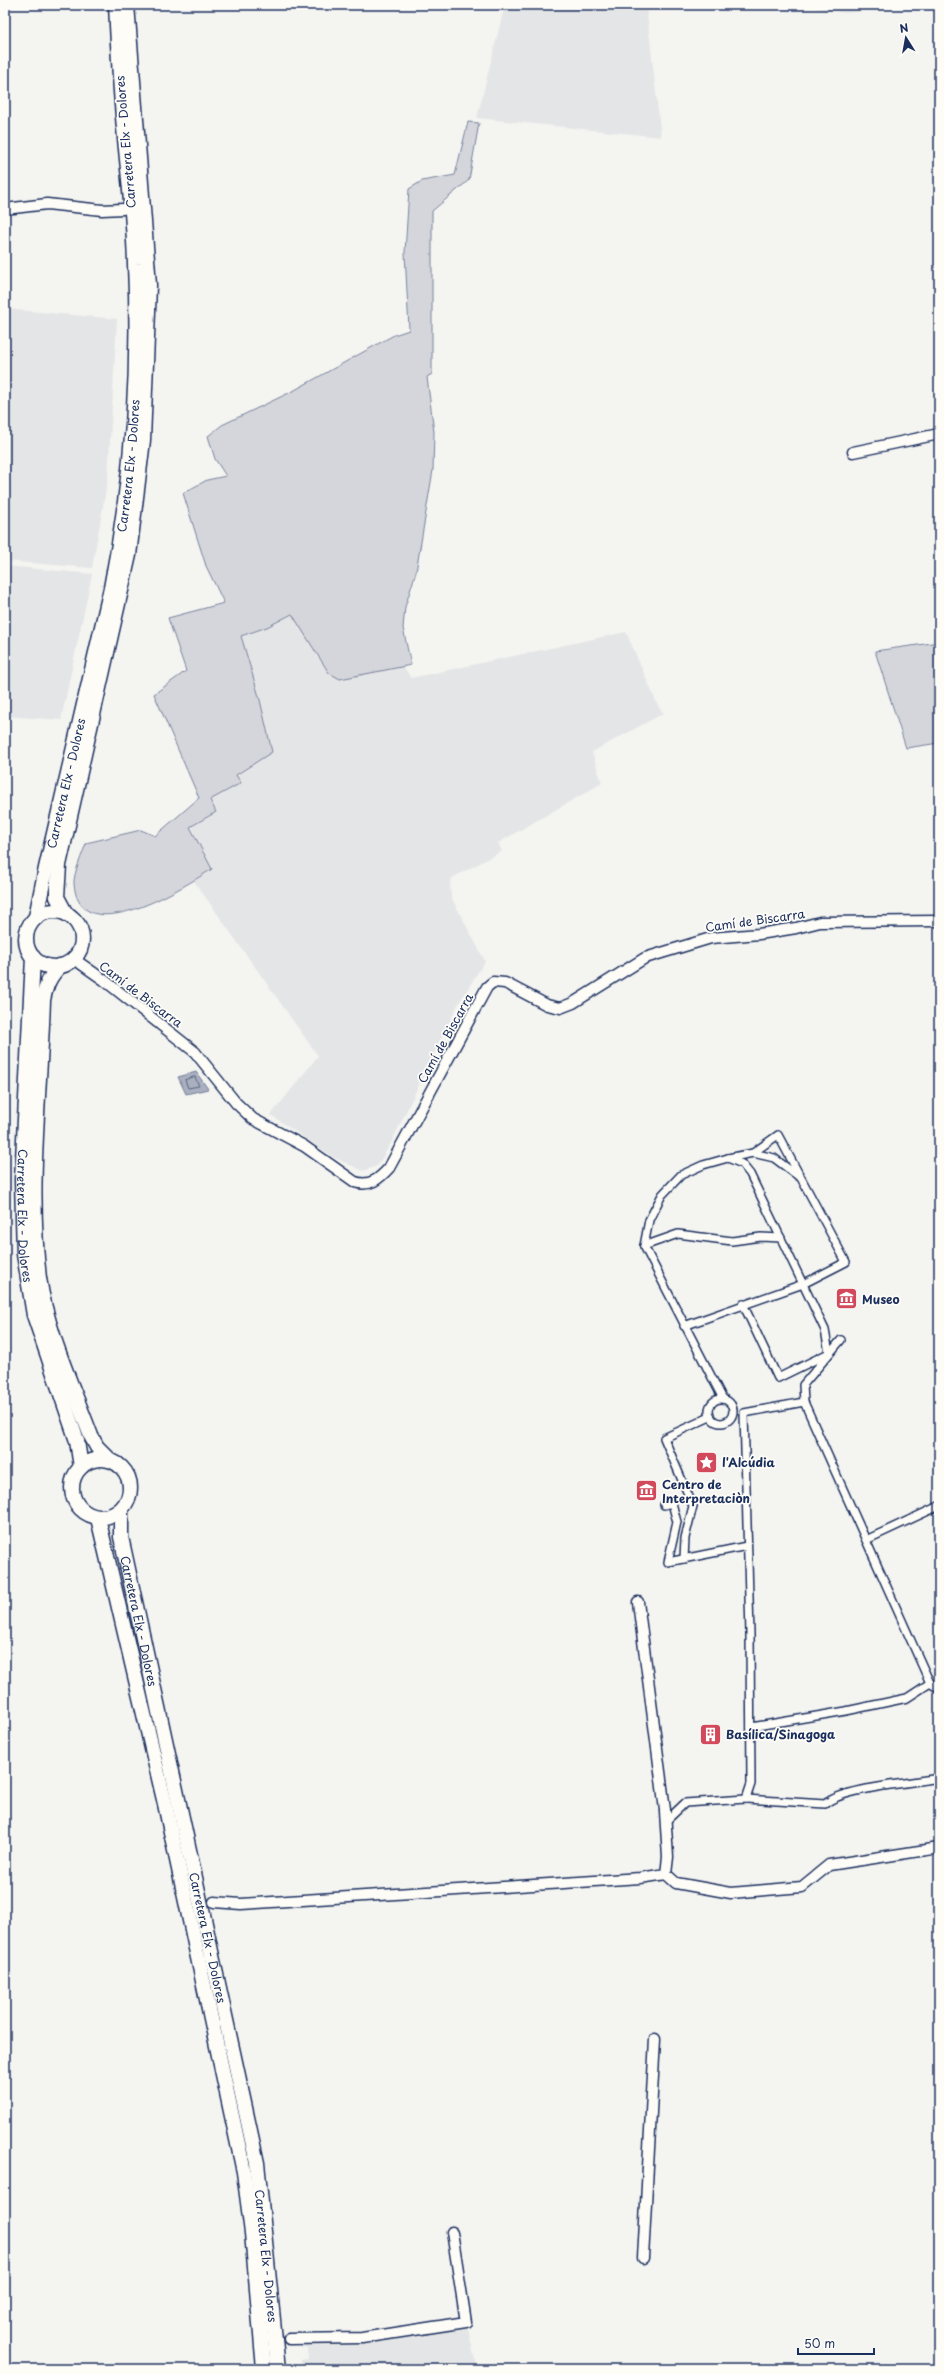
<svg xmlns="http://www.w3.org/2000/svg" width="944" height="2374" font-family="'Playpen Sans',sans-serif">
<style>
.built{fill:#e4e5e6}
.green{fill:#d4d6db;stroke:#78829c}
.water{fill:#aab0bf;stroke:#717c98}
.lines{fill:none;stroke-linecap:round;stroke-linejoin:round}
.shore{stroke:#546385;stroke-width:1}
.pedestrian-casing{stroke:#1b2f5e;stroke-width:10}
.minor-casing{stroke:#1b2f5e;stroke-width:13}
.secondary-casing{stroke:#1b2f5e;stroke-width:17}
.pedestrian{stroke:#fdfcf7;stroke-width:7}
.minor{stroke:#fdfcf7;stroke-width:10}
.secondary{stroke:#fdfcf7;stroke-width:14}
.labels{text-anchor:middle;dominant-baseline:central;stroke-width:3.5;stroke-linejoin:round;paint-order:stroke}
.street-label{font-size:12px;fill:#1b2f5e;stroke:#fdfcf7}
.poi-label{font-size:12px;font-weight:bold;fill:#1b2f5e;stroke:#fdfcf7;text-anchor:start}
</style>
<rect width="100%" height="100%" fill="#f4f4f1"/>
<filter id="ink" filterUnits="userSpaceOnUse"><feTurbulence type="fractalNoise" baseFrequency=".025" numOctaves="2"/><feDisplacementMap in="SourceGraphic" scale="8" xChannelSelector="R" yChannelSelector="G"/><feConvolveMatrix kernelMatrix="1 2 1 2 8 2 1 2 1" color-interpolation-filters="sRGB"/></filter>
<g filter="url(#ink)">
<g class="built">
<polygon points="505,5 646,5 661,137 477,118"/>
<polygon points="799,5 876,5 857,12 845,13"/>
<polygon points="6,309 117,319 108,478 92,568 5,561"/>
<polygon points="5,566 92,574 61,720 5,716"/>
<polygon points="293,614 329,673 403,666 411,678 626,632 659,708 664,713 592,752 602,783 498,843 502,851 452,878 450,885 451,897 485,961 457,1006 390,1145 377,1166 363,1171 333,1157 271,1115 318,1056 194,881 212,869 190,827 216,812 210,800 241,783 236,776 272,752 260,700 241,637 267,627"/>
<polygon points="467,2325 477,2369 301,2369 301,2360 308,2359 307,2348 301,2347 299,2341"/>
</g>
<g class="green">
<path d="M468,122l11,1 -10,57 -37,31v163l-5,3 7,55 -1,38 -17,102 -11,35 -2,21 8,37 -71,14 -11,-6 -37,-59 -25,13 -26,9 19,64 12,52 -36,23 5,8 -31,17 6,12 -26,15 22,42c-28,18 -132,84 -138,15 -1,-10 9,-31 12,-41l55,-13 14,6 44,-38 -45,-104 32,-23 -18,-53 56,-15 -18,-37 -23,-73 24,-13 19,-4 -11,-17 -7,-23 14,-11 71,-34 101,-56 15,-5 -4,-77 4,-64 13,-8 33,-6z"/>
<polygon points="939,642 939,743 906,748 875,651"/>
</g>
<polygon class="water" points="196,1072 208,1089 186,1094 178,1077"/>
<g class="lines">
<polygon class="shore" points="195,1077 199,1086 188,1088 185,1080"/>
<defs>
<g id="pedestrian">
<polyline points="753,1153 774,1158 798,1176"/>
<polyline points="644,1246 678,1234 732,1241 761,1237 781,1238"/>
<polyline points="684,1326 803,1284 846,1262 778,1135 753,1153 728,1158"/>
<circle cx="721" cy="1411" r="12"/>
<polyline points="723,1399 644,1246 649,1220 662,1195 681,1175 703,1165 728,1158 742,1164 750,1174 825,1330 829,1353 778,1378 743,1304"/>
<polyline points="664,1505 672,1503 677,1522 668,1562 747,1546"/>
<polyline points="866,1540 939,1506"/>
<polyline points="684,1559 685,1538 693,1506 664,1438 710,1417"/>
<polyline points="930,1683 939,1689"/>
<polyline points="751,1727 846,1711 907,1698 930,1683 804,1402"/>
<path d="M746,1799l79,5c18,-16 87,-21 114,-26"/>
<polyline points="666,1821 685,1803 746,1799 751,1784 750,1634 744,1413 804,1402 803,1385 841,1340"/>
</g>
<g id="minor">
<polyline points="5,209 47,204 102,210 123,209"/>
<polyline points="853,452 939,434"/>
<path d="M74,959l30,21 91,72 41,51 17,16 51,27 51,36c15,5 24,-3 34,-14l98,-181 6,-5 12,1 42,22 13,3 13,-5 72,-45 66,-20 48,-4 37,-6 24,-6 119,-1"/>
<polyline points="638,1602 665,1810"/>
<polyline points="666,1874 676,1883 731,1893 802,1887 829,1865 939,1848"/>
<polyline points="214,1902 241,1904 640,1878 666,1874 668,1857 665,1812"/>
<polyline points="643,2258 655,2039"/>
<polyline points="289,2339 362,2338 466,2322 452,2232"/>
</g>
<g id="secondary">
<circle cx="54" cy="939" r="28"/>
<polyline points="65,912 57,897 59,865 129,555 143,440 149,285 127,5"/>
<path id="s1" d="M36,917l10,-49 65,-280c21,-106 29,-216 24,-324 -1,-45 -7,-91 -11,-136 -4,-41 -6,-82 -8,-123"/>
<path id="s2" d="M33,957l-11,223 2,74 10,61 43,126 4,26"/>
<path d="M60,966c-11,11 -14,19 -17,34 -3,90 -15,188 -4,278 8,54 33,107 52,158l6,11 13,13"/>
<circle cx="101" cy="1488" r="29"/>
<path id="s3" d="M121,1510v27l136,626 21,206"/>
<polyline points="98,1518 165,1804 244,2172 252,2233 264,2369"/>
</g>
</defs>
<use href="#pedestrian" class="pedestrian-casing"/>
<use href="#minor" class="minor-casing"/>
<use href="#secondary" class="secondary-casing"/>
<use href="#pedestrian" class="pedestrian"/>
<use href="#minor" class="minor"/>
<use href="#secondary" class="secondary"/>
</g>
</g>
<defs>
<symbol id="museum-square" viewBox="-11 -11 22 22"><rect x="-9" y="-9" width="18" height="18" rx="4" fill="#d1495b" stroke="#fdfcf7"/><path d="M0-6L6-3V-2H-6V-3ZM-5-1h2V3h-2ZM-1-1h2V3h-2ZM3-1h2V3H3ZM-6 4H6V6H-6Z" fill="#fff"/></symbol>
<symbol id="sight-square" viewBox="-11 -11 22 22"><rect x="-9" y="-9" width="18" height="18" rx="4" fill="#d1495b" stroke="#fdfcf7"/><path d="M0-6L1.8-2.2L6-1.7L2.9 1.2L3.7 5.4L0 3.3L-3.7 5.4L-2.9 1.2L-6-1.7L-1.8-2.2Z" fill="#fff"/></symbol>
<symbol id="building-square" viewBox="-11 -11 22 22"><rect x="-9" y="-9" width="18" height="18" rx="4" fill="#d1495b" stroke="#fdfcf7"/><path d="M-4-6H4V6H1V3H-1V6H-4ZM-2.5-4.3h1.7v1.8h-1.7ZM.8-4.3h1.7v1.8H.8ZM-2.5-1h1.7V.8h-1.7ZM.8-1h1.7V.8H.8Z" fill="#fff"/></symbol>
</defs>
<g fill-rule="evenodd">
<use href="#museum-square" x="834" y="1286" width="25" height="25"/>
<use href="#sight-square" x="694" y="1450" width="25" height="25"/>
<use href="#museum-square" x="634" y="1478" width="25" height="25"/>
<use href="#building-square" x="698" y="1722" width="25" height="25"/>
</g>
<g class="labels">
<g class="street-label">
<text transform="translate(125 142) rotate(-95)">Carretera Elx - Dolores</text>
<text stroke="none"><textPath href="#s1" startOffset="461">Carretera Elx - Dolores</textPath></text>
<text stroke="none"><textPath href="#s1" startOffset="137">Carretera Elx - Dolores</textPath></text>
<text transform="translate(755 920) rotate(-8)">Camí de Biscarra</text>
<text transform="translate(141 994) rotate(37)">Camí de Biscarra</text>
<text transform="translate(445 1038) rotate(-61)">Camí de Biscarra</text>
<text stroke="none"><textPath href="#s2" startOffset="259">Carretera Elx - Dolores</textPath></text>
<text stroke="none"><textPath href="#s3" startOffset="113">Carretera Elx - Dolores</textPath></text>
<text stroke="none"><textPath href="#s3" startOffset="437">Carretera Elx - Dolores</textPath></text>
<text stroke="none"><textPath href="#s3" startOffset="761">Carretera Elx - Dolores</textPath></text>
</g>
<g class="poi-label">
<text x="862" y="1299">Museo</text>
<text x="722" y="1462">l'Alcúdia</text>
<text x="662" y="1484">Centro de<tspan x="662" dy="14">Interpretaciòn</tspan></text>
<text x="726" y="1734">Basílica/Sinagoga</text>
</g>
</g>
<rect width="944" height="2374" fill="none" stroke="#fdfcf7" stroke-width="20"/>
<rect x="10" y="10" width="924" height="2354" fill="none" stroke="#1b2f5e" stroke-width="1.5" filter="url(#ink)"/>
<g transform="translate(906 38) rotate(349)" stroke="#fdfcf7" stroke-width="3" paint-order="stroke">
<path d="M0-3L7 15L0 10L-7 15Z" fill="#1b2f5e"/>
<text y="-6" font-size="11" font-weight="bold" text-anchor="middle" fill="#1b2f5e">N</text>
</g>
<path d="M798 2348v6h76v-6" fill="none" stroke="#1b2f5e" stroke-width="2"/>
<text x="804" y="2348" font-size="12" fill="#1b2f5e" stroke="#fdfcf7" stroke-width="3" paint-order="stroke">50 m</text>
</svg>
